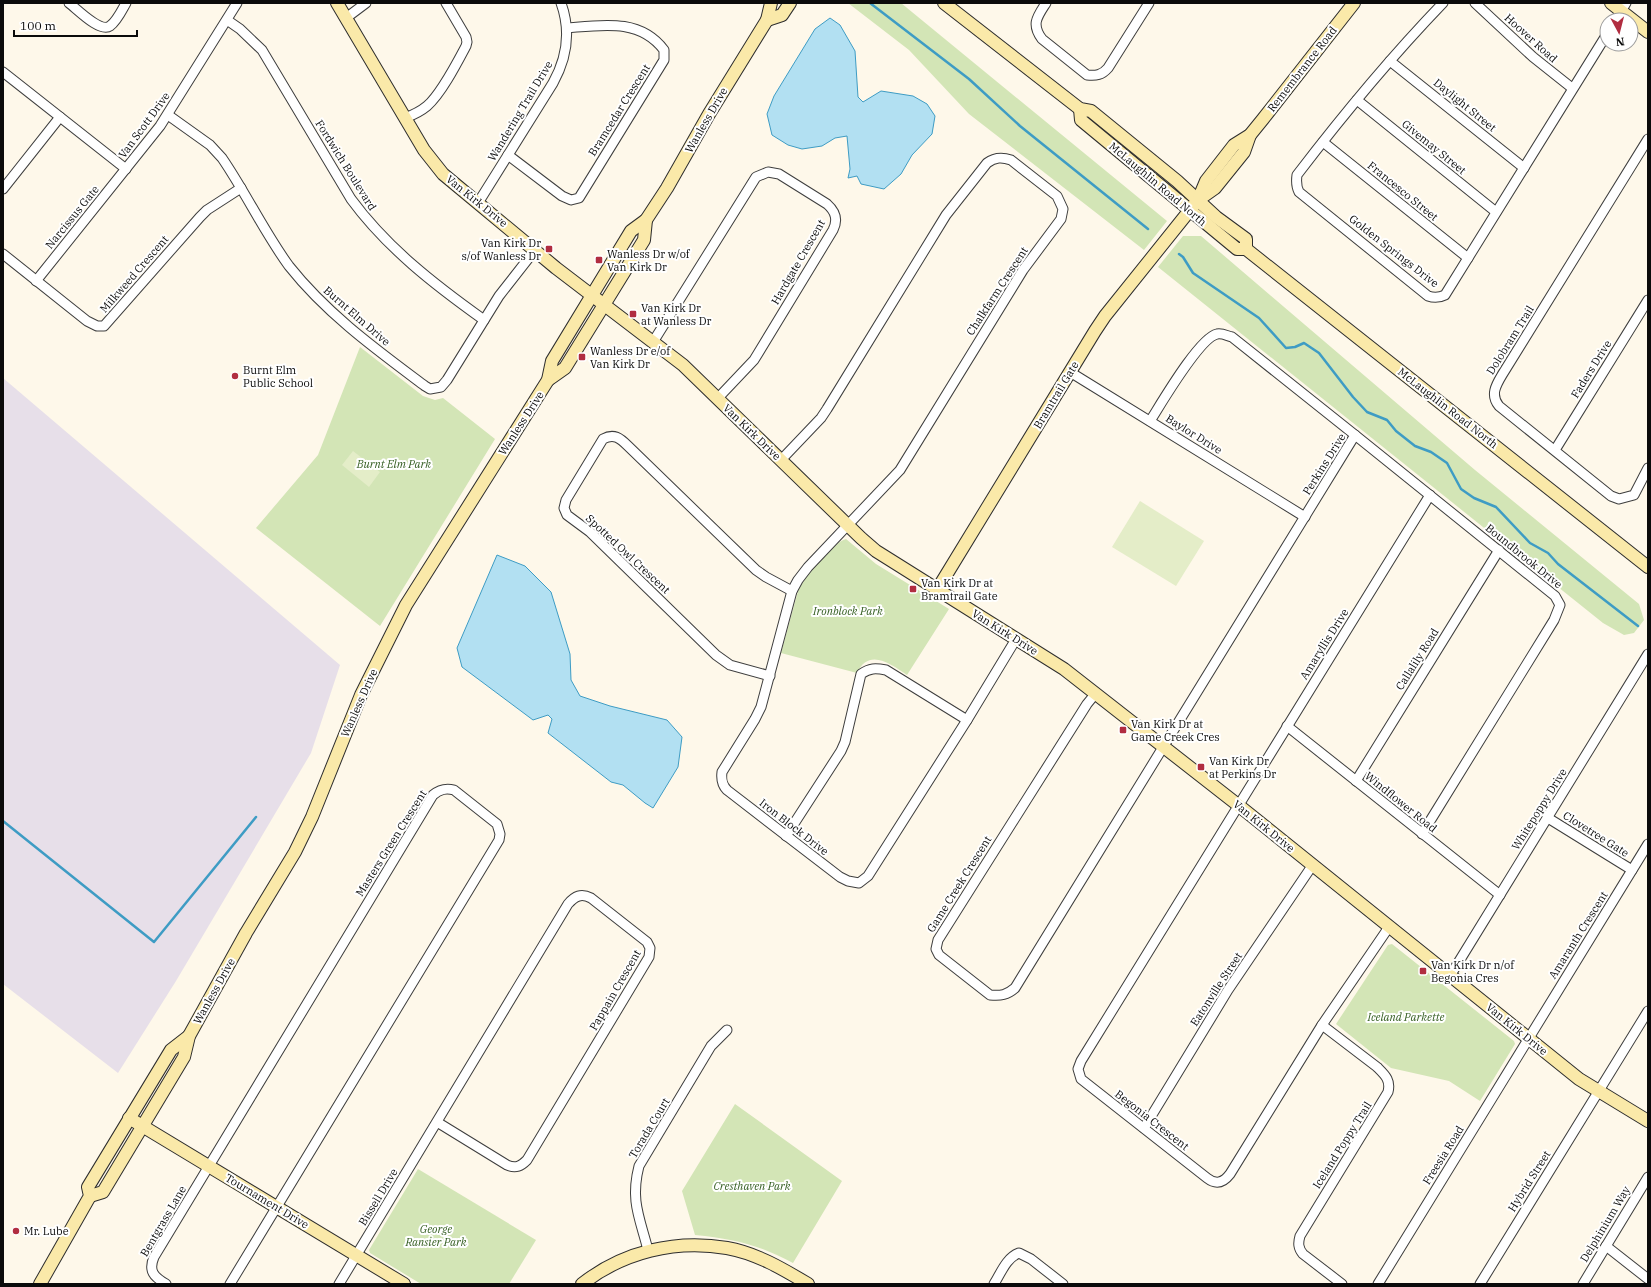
<svg xmlns="http://www.w3.org/2000/svg" width="1651" height="1287" font-family="'IBM Plex Serif',serif">
<style>
.industrial{fill:#e7dfe9}
.green{fill:#d3e5b6}
.pitch{fill:#e4edc8}
.water{fill:#b2e0f2;stroke:#3e9cc4}
.lines{fill:none;stroke-linecap:round;stroke-linejoin:round}
.stream{stroke:#3e9cc4;stroke-width:2.5}
.street-casing{stroke:#3e3e3e;stroke-width:11}
.secondary-casing{stroke:#2d2d2d;stroke-width:14}
.street{stroke:#fff;stroke-width:9}
.secondary{stroke:#fae9a9;stroke-width:12}
.poi-dot{fill:#b12d40;stroke:#fff;stroke-width:1.5}
.labels{text-anchor:middle;dominant-baseline:central;stroke-width:4;stroke-linejoin:round;paint-order:stroke}
.street-label{font-size:11px;fill:#0b0b0b;stroke:#fff}
.poi-label{font-size:11px;fill:#0b0b0b;stroke:#fff;text-anchor:start}
.park-label{font-size:11px;font-style:italic;fill:#335d20;stroke:#fff}
</style>
<rect width="100%" height="100%" fill="#fef8ea"/>
<polygon class="industrial" points="3,378 340,665 311,753 176,981 118,1073 3,984"/>
<g class="green">
<polygon points="848,3 901,3 1167,221 1144,250 969,114 909,50"/>
<polygon points="1183,236 1201,236 1475,470 1639,604 1644,620 1634,633 1624,635 1603,623 1158,267"/>
<polygon points="360,347 423,396 435,400 443,398 495,439 380,626 256,528 318,455"/>
<path d="M846,539l30,25 73,45 -42,66c-15,-10 -38,-28 -50,-2l-76,-20 17,-62c5,-12 35,-49 48,-52z"/>
<polygon points="1392,944 1514,1041 1515,1044 1480,1101 1449,1081 1391,1068 1336,1024 1388,945"/>
<path d="M735,1104l107,77 -49,82c-36,-19 -59,-24 -98,-28l-13,-44z"/>
<polygon points="418,1169 536,1240 509,1284 421,1284 370,1253 369,1250"/>
</g>
<g class="pitch">
<polygon points="353,451 380,472 369,487 342,465"/>
<polygon points="1140,501 1204,541 1176,586 1112,547"/>
</g>
<g class="water">
<polygon points="830,18 840,25 855,51 858,97 863,102 881,91 913,96 927,104 935,116 932,134 912,155 901,174 884,189 861,184 857,176 848,178 850,169 847,136 835,138 822,146 802,149 788,145 772,135 767,114 774,96 815,29"/>
<polygon points="497,555 525,566 551,592 570,654 571,680 580,696 610,706 667,720 682,737 678,767 653,808 645,803 623,785 611,782 548,733 552,719 548,715 533,720 462,667 457,648"/>
</g>
<g class="lines">
<g class="stream">
<polyline points="870,3 969,79 1020,126 1148,229"/>
<polyline points="1179,254 1183,257 1193,273 1259,318 1286,348 1295,347 1304,343 1319,353 1353,397 1367,412 1387,420 1396,431 1415,446 1431,452 1447,463 1461,489 1474,498 1496,507 1530,543 1548,553 1558,564 1638,626"/>
<polyline points="3,821 154,942 256,817"/>
</g>
<defs>
<g id="street">
<path d="M69,3c8,6 31,30 41,23 7,-5 12,-16 16,-23"/>
<path d="M1046,3c-9,14 -15,21 -4,36l45,36c9,1 15,0 21,-7l41,-65"/>
<path d="M1443,3c-52,54 -100,112 -146,172 -1,7 -1,11 2,17l129,104c6,2 11,2 17,-1l162,-261"/>
<polyline points="1475,3 1533,57 1572,88"/>
<polyline points="346,18 366,3"/>
<path d="M227,20l13,9 22,21 89,149c36,49 84,86 133,121"/>
<polyline points="1616,20 1626,3"/>
<polyline points="1390,61 1524,168"/>
<polyline points="3,72 126,169"/>
<polyline points="1357,100 1496,212"/>
<path d="M168,115l42,30 12,13c24,35 42,74 67,108 38,48 88,84 136,120l5,3 11,-2 6,-7 52,-84 36,-46"/>
<path d="M405,118c8,-3 16,-7 22,-12 14,-12 30,-43 39,-60l1,-4 -1,-5 -20,-34"/>
<path d="M1648,139l-146,236c-6,10 -12,20 -3,31l112,90 8,3 15,-4 14,-27"/>
<polyline points="1323,142 1468,258"/>
<path d="M508,155l54,41 9,4 8,-2 85,-138v-10c-24,-32 -62,-25 -97,-22"/>
<polyline points="3,189 60,117"/>
<path d="M478,203l75,-120c14,-25 18,-52 8,-80"/>
<polyline points="3,254 87,321 97,326 104,326 200,217 207,210 241,188"/>
<polyline points="36,281 160,126 237,3"/>
<path d="M653,342l103,-165 12,-5 11,2 48,30c9,8 11,16 6,26l-79,130 -36,38"/>
<polyline points="1070,372 1305,517"/>
<polyline points="1355,435 1555,596 1560,605 1554,620 1422,834"/>
<polyline points="1555,450 1648,300"/>
<path d="M781,460l40,-42 6,-9 119,-194 41,-52c8,-6 15,-6 24,-3l46,36 6,13 -2,10 -38,51 -123,200 -92,97 -10,13 -6,11 -31,116 -6,12 -33,53c-1,8 0,13 5,18l113,87 8,4 11,2 9,-7 99,-156 49,-81"/>
<path d="M770,676l-40,-11 -14,-10 -126,-123 -23,-17 -3,-7 2,-8 37,-61c11,-6 17,-1 25,7l128,124 10,7 26,14"/>
<path d="M1096,693l-9,11 -149,236 -2,9 3,6 51,40c11,1 17,0 25,-7l340,-553 -123,-98c-5,-1 -9,-4 -15,-3 -18,4 -56,70 -67,87"/>
<polyline points="1287,726 1500,895"/>
<polyline points="1356,781 1499,550"/>
<polyline points="1548,818 1632,870"/>
<path d="M786,836l55,-85 4,-9 16,-68c9,-6 14,-6 25,-4l81,50"/>
<path d="M1389,927l-67,98 -92,149c-7,9 -14,11 -23,4l-126,-99 -3,-10 3,-8 349,-566"/>
<polyline points="1450,976 1648,654"/>
<path d="M1322,1025l55,42c8,8 14,13 11,25l-88,144c-2,7 -2,12 3,18l39,30"/>
<polyline points="1144,1128 1228,990 1312,866"/>
<polyline points="1606,1246 1648,1279"/>
<path d="M648,1250c-8,-32 -18,-49 -9,-84l72,-120 16,-16"/>
<path d="M166,1284c-12,-7 -18,-13 -12,-27l279,-462c7,-6 13,-7 21,-5l43,34 3,10 -1,6 -269,444"/>
<path d="M339,1284l229,-380c7,-8 13,-11 23,-6l56,44 3,6 -1,9 -122,203c-6,6 -11,9 -20,5l-70,-43"/>
<path d="M994,1284c7,-11 12,-26 25,-31l12,6 32,25"/>
<polyline points="1378,1284 1648,844"/>
<polyline points="1480,1284 1648,1011"/>
<polyline points="1583,1284 1648,1177"/>
</g>
<g id="secondary">
<polyline points="337,3 424,150 443,174 556,268 683,365 861,538 876,551 1064,669 1238,805 1579,1079 1648,1121"/>
<polyline points="944,3 1080,109 1091,111 1177,181 1216,217 1246,239 1246,249"/>
<polyline points="1611,3 1648,32"/>
<polyline points="767,20 782,15 790,3"/>
<polyline points="1080,109 1081,120 1237,249 1246,249 1648,567"/>
<polyline points="1198,200 1215,188 1244,152 1250,135"/>
<polyline points="548,380 565,368 644,240 646,220"/>
<polyline points="937,590 1095,331 1105,316 1198,200 1206,181 1234,145 1250,135 1263,119 1354,3"/>
<polyline points="129,1118 404,1284"/>
<polyline points="90,1196 103,1192 184,1057 189,1036 246,933 295,852 312,817 361,695 406,605 548,380 552,361 631,231 646,220 667,188 709,114 767,20 771,3"/>
<polyline points="40,1284 90,1196 88,1187 171,1050 189,1036"/>
<path d="M582,1284c41,-32 93,-45 145,-36 29,5 56,21 81,36"/>
</g>
</defs>
<use href="#street" class="street-casing"/>
<use href="#secondary" class="secondary-casing"/>
<use href="#street" class="street"/>
<use href="#secondary" class="secondary"/>
</g>
<g class="poi-dot">
<rect x="545" y="245" width="8" height="8" rx="2"/>
<rect x="595" y="256" width="8" height="8" rx="2"/>
<rect x="629" y="310" width="8" height="8" rx="2"/>
<rect x="578" y="353" width="8" height="8" rx="2"/>
<circle cx="235" cy="376" r="4"/>
<rect x="909" y="585" width="8" height="8" rx="2"/>
<rect x="1119" y="726" width="8" height="8" rx="2"/>
<rect x="1197" y="763" width="8" height="8" rx="2"/>
<rect x="1419" y="967" width="8" height="8" rx="2"/>
<circle cx="16" cy="1231" r="4"/>
</g>
<g class="labels">
<g class="street-label">
<text transform="translate(1531 38) rotate(42)">Hoover Road</text>
<text transform="translate(1302 69) rotate(-52)">Remembrance Road</text>
<text transform="translate(1465 105) rotate(39)">Daylight Street</text>
<text transform="translate(619 110) rotate(-58)">Bramcedar Crescent</text>
<text transform="translate(520 111) rotate(-59)">Wandering Trail Drive</text>
<text transform="translate(706 120) rotate(-60)">Wanless Drive</text>
<text transform="translate(144 125) rotate(-54)">Van Scott Drive</text>
<text transform="translate(1434 147) rotate(39)">Givemay Street</text>
<text transform="translate(346 165) rotate(58)">Fordwich Boulevard</text>
<text transform="translate(1158 184) rotate(40)">McLaughlin Road North</text>
<text transform="translate(1403 191) rotate(39)">Francesco Street</text>
<text transform="translate(477 201) rotate(39)">Van Kirk Drive</text>
<text transform="translate(72 217) rotate(-51)">Narcissus Gate</text>
<text transform="translate(1394 251) rotate(38)">Golden Springs Drive</text>
<text transform="translate(798 262) rotate(-60)">Hardgate Crescent</text>
<text transform="translate(134 274) rotate(-49)">Milkweed Crescent</text>
<text transform="translate(997 291) rotate(-57)">Chalkfarm Crescent</text>
<text transform="translate(357 316) rotate(41)">Burnt Elm Drive</text>
<text transform="translate(1510 340) rotate(-58)">Dolobram Trail</text>
<text transform="translate(1591 369) rotate(-58)">Faders Drive</text>
<text transform="translate(1056 395) rotate(-59)">Bramtrail Gate</text>
<text transform="translate(1448 408) rotate(38)">McLaughlin Road North</text>
<text transform="translate(521 423) rotate(-57)">Wanless Drive</text>
<text transform="translate(752 432) rotate(44)">Van Kirk Drive</text>
<text transform="translate(1194 434) rotate(32)">Baylor Drive</text>
<text transform="translate(1324 464) rotate(-58)">Perkins Drive</text>
<text transform="translate(628 554) rotate(43)">Spotted Owl Crescent</text>
<text transform="translate(1524 556) rotate(39)">Boundbrook Drive</text>
<text transform="translate(1005 632) rotate(32)">Van Kirk Drive</text>
<text transform="translate(1324 644) rotate(-58)">Amaryllis Drive</text>
<text transform="translate(1417 659) rotate(-58)">Callalily Road</text>
<text transform="translate(359 703) rotate(-66)">Wanless Drive</text>
<text transform="translate(1401 802) rotate(39)">Windflower Road</text>
<text transform="translate(1539 809) rotate(-58)">Whitepoppy Drive</text>
<text transform="translate(1264 826) rotate(39)">Van Kirk Drive</text>
<text transform="translate(794 827) rotate(38)">Iron Block Drive</text>
<text transform="translate(1596 834) rotate(32)">Clovetree Gate</text>
<text transform="translate(391 843) rotate(-58)">Masters Green Crescent</text>
<text transform="translate(959 884) rotate(-58)">Game Creek Crescent</text>
<text transform="translate(1578 935) rotate(-58)">Amaranth Crescent</text>
<text transform="translate(1216 989) rotate(-57)">Eatonville Street</text>
<text transform="translate(615 990) rotate(-60)">Pappain Crescent</text>
<text transform="translate(214 991) rotate(-61)">Wanless Drive</text>
<text transform="translate(1517 1029) rotate(39)">Van Kirk Drive</text>
<text transform="translate(1152 1120) rotate(38)">Begonia Crescent</text>
<text transform="translate(649 1128) rotate(-59)">Torada Court</text>
<text transform="translate(1342 1145) rotate(-58)">Iceland Poppy Trail</text>
<text transform="translate(1443 1155) rotate(-58)">Freesia Road</text>
<text transform="translate(1529 1181) rotate(-58)">Hybrid Street</text>
<text transform="translate(378 1197) rotate(-59)">Bissell Drive</text>
<text transform="translate(267 1201) rotate(31)">Tournament Drive</text>
<text transform="translate(163 1221) rotate(-60)">Bentgrass Lane</text>
<text transform="translate(1605 1224) rotate(-59)">Delphinium Way</text>
</g>
<g class="poi-label">
<text x="541" y="243" text-anchor="end">Van Kirk Dr<tspan x="541" dy="13">s/of Wanless Dr</tspan></text>
<text x="607" y="254">Wanless Dr w/of<tspan x="607" dy="13">Van Kirk Dr</tspan></text>
<text x="641" y="308">Van Kirk Dr<tspan x="641" dy="13">at Wanless Dr</tspan></text>
<text x="590" y="351">Wanless Dr e/of<tspan x="590" dy="13">Van Kirk Dr</tspan></text>
<text x="243" y="370">Burnt Elm<tspan x="243" dy="13">Public School</tspan></text>
<text x="921" y="583">Van Kirk Dr at<tspan x="921" dy="13">Bramtrail Gate</tspan></text>
<text x="1131" y="724">Van Kirk Dr at<tspan x="1131" dy="13">Game Creek Cres</tspan></text>
<text x="1209" y="761">Van Kirk Dr<tspan x="1209" dy="13">at Perkins Dr</tspan></text>
<text x="1431" y="965">Van Kirk Dr n/of<tspan x="1431" dy="13">Begonia Cres</tspan></text>
<text x="24" y="1231">Mr. Lube</text>
</g>
<g class="park-label">
<text x="394" y="464">Burnt Elm Park</text>
<text x="848" y="611">Ironblock Park</text>
<text x="1406" y="1017">Iceland Parkette</text>
<text x="752" y="1186">Cresthaven Park</text>
<text x="436" y="1229">George<tspan x="436" dy="13">Ransier Park</tspan></text>
</g>
</g>
<rect width="1651" height="1287" fill="none" stroke="#0b0b0b" stroke-width="8"/>
<g transform="translate(1619 32) rotate(173)"><circle r="19" fill="#ffffff" stroke="#9d9d9d"/>
<path d="M0-3L7 15L0 10L-7 15Z" fill="#b12d40"/>
<text y="-6" font-size="11" font-weight="bold" text-anchor="middle" fill="#0b0b0b">N</text>
</g>
<path d="M14 30v6h123v-6" fill="none" stroke="#0b0b0b" stroke-width="2"/>
<text x="20" y="30" font-size="12" fill="#0b0b0b" stroke="#ffffff" stroke-width="3" paint-order="stroke">100 m</text>
</svg>
